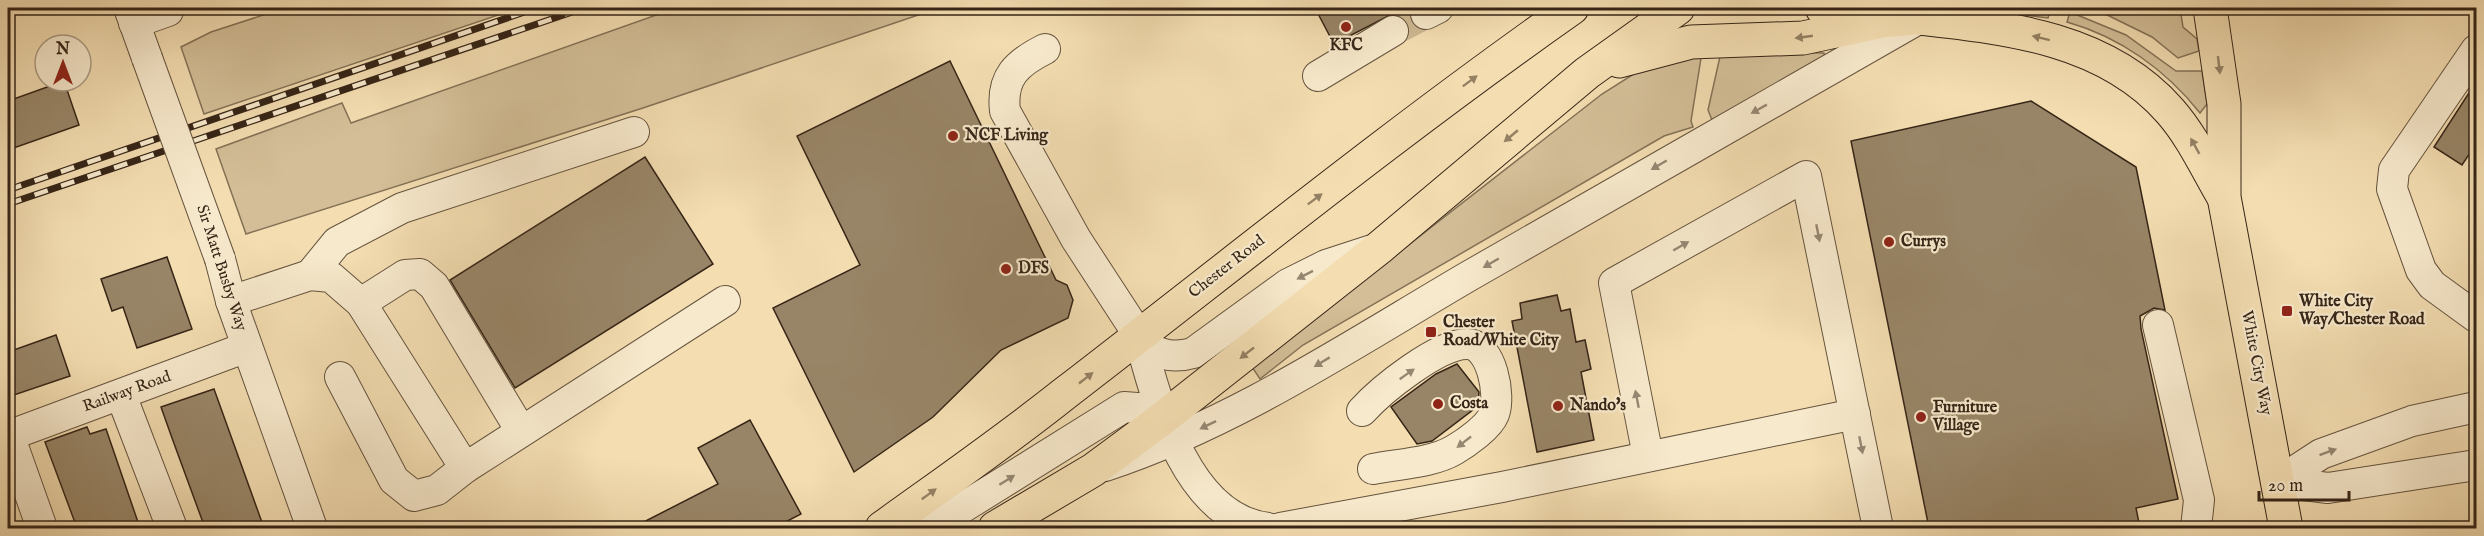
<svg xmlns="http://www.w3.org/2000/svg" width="2484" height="536" font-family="'IM FELL English',serif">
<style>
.green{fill:#d3be97;stroke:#847257;stroke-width:1.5}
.building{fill:#988567;stroke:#362517;stroke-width:1.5}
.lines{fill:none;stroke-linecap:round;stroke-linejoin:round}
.minor-tunnel{stroke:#cdb892;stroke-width:30;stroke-dasharray:30 15;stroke-linecap:butt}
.minor-casing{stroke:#65533e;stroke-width:32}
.major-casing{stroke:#362517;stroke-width:35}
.highway-casing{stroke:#362517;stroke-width:35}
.minor{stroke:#f7e9cc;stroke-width:30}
.major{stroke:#f3ddb1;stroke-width:33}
.highway{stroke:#f3ddb1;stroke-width:33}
.rail-casing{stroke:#362517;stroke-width:7}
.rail{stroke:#f7e9cc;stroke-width:4.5;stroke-dasharray:14;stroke-linecap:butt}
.minor-bridge-casing{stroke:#65533e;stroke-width:32;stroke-linecap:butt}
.minor-bridge{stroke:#f7e9cc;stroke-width:30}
.oneway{fill:#948164}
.oneway2{fill:#968772}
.poi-dot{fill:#8f2418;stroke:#f7e9cc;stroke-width:2}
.labels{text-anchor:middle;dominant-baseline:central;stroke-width:4.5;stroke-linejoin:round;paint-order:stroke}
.poi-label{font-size:16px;font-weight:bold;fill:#362517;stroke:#f7e9cc;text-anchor:start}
.street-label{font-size:16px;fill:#362517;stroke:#f7e9cc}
</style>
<rect width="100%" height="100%" fill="#f3ddb1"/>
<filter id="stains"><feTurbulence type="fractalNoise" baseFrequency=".00333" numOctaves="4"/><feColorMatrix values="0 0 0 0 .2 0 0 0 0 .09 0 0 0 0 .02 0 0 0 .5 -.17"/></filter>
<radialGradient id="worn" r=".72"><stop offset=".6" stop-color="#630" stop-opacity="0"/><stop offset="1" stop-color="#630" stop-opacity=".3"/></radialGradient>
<g class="green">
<polygon points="285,8 519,8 204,114 181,47 211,32"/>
<polygon points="676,8 939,8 643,108 246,234 216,149 342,103 351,123"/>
<polygon points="2026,8 2051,8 2048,18 2017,14"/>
<polygon points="2093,8 2180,8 2183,27 2197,39 2199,51 2178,58 2152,37"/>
<path d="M2070,12l56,23 50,36h26l5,33 -7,9c-34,-43 -80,-76 -133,-91z"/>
<polygon points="1702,52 1691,121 1693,127 1664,136 1303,345 1260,379 1252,367 1602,94 1640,70"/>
<polygon points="1721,52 1824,53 1825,58 1712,120 1708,110"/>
</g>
<g class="building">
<polygon points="1315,8 1411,8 1410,21 1419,29 1409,34 1407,22 1401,16 1392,14 1334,44"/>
<polygon points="950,61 1056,280 1067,285 1073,300 1068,318 1001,350 933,417 854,472 773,308 860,265 797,136"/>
<polygon points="64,81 79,125 8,150 8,101"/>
<polygon points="2476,82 2476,144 2462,165 2434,147"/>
<polygon points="2031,101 2136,167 2165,310 2154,308 2140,316 2141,329 2178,499 2136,508 2140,528 1929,528 1851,141"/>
<polygon points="645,157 713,264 515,388 450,280"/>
<polygon points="167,257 192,329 137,348 123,307 112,311 101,279"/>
<polygon points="1557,295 1561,311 1570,309 1576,342 1585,340 1591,369 1581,372 1594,440 1537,452 1512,321 1522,319 1520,303"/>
<polygon points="56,335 70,376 8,397 8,352"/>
<polygon points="1457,364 1479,392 1478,406 1432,441 1417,444 1391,407 1436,374"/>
<polygon points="214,389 264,528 205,528 172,438 161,407"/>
<polygon points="750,420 801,514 774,528 632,528 718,484 698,448"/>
<polygon points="87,427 90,434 106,429 140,528 77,528 45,442"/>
</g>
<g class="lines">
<polyline class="minor-tunnel" points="1393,31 1426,14"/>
<defs>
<g id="minor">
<polyline points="129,8 147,58"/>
<polyline points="1426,14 1438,8"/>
<polyline points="134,23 168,11"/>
<path d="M1045,49c-28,14 -44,28 -40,62l71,128 69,106c16,11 30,13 48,8l95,-69 38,-19 46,-15"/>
<polyline points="2476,50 2394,170 2392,189 2421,270 2432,285 2476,317"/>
<polyline points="1318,76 1393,31"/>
<polyline points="220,259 231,301 312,528"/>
<polyline points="310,275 337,242 402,208 634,132"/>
<polyline points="231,301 310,275 331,277 361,303 465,468 725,301"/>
<polyline points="361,303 405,275 420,274 434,286 521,431"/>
<polyline points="2158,325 2199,500 2196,528"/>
<path d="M1139,336c18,66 47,182 129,192"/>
<polyline points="340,377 394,480 414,496 437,490 465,468"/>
<polyline points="121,395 172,528"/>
<path d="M1362,411c19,-21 77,-68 106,-67 24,1 33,52 26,70 -5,13 -28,29 -40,36 -22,13 -56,14 -81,19"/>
<polyline points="9,435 42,528"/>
<polyline points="8,436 247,347"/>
<polyline points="1648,456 1614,283 1806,176 1878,528"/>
<path d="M1105,466c130,-43 246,-121 364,-190 150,-87 301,-171 451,-258"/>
<polyline points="2278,482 2321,454 2412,421 2476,407"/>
<polyline points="2278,482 2328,488 2476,465"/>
<polyline points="919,528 962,508 1124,407 1150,409 1162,419"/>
<polyline points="1280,528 1502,487 1855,414"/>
</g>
<g id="major">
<polyline points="2210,8 2224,104 2224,197 2286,528"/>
<path d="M1920,18c90,10 187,21 250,93 22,25 36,56 53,85"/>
</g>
<g id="highway">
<path d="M1822,8c44,16 81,17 125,0"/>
<polyline points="1619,61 1691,42 1803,38 1882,21"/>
<path d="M882,528c61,-44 123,-87 182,-134 169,-130 334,-264 508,-386"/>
<polyline points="995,528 1093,470 1162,419 1379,248 1587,73 1678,8"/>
</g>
</defs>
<use href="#minor" class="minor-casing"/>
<use href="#major" class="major-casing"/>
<use href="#highway" class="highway-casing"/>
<use href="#minor" class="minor"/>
<use href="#major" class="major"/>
<use href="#highway" class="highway"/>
<defs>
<g id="rail">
<polyline points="8,190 536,8"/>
<polyline points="8,204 584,8"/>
</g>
</defs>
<use href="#rail" class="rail-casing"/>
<use href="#rail" class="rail"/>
<defs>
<polyline id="minor-bridge" points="147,58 220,259"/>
</defs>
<use href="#minor-bridge" class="minor-bridge-casing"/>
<use href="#minor-bridge" class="minor-bridge"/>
</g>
<defs><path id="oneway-solid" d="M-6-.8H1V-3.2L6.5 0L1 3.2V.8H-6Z" transform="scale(1.5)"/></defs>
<g class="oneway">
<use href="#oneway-solid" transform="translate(1804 37) rotate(172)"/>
<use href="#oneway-solid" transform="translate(2041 38) rotate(-166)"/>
<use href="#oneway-solid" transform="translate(2219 65) rotate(83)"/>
<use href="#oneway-solid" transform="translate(1470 81) rotate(-37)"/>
<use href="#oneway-solid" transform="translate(1511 136) rotate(140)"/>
<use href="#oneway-solid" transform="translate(2195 146) rotate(-119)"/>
<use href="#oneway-solid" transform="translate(1315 199) rotate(-37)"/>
<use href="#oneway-solid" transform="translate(1247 353) rotate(142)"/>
<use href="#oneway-solid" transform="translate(1086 378) rotate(-38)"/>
<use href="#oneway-solid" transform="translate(929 494) rotate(-36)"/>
</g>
<g class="oneway2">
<use href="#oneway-solid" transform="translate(1759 109) rotate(151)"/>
<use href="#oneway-solid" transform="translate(1659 165) rotate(150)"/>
<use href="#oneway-solid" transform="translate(1818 233) rotate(79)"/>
<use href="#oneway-solid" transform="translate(1681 246) rotate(-30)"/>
<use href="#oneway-solid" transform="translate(1491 263) rotate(150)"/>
<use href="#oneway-solid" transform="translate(1305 275) rotate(153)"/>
<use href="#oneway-solid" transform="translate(1322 362) rotate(149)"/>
<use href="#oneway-solid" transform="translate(1407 374) rotate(-35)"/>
<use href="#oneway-solid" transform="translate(1637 399) rotate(-101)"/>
<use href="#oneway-solid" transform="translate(1208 425) rotate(154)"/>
<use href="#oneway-solid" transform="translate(1464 442) rotate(142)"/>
<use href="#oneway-solid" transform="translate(1861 445) rotate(79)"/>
<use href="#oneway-solid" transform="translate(2328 452) rotate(-20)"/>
<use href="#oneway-solid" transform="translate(1007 480) rotate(-32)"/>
</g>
<g class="poi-dot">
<circle cx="1346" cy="27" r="6"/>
<circle cx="953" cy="136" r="6"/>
<circle cx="1889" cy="242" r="6"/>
<circle cx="1006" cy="269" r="6"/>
<rect x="2281" y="305" width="12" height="12" rx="3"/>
<rect x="1425" y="326" width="12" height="12" rx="3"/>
<circle cx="1438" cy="404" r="6"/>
<circle cx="1558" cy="406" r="6"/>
<circle cx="1921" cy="417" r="6"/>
</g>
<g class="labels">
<g class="poi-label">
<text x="1346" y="46" text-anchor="middle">KFC</text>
<text x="965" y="136">NCF Living</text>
<text x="1901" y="242">Currys</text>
<text x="1018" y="269">DFS</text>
<text x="2299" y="302">White City<tspan x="2299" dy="18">Way/Chester Road</tspan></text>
<text x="1443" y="323">Chester<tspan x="1443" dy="18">Road/White City</tspan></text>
<text x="1450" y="404">Costa</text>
<text x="1570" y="406">Nando's</text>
<text x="1933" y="408">Furniture<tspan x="1933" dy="18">Village</tspan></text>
</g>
<g class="street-label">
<text transform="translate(1227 267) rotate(-38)">Chester Road</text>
<text transform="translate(221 268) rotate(72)">Sir Matt Busby Way</text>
<text transform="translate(2256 363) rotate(79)">White City Way</text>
<text transform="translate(127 392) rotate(-20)">Railway Road</text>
</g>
</g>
<rect width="2484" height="536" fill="none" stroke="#f3ddb1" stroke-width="30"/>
<rect x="9" y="9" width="2466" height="518" fill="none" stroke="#362517" stroke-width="3"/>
<rect x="15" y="15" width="2454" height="506" fill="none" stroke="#362517" stroke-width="1.5"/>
<g transform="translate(63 63)"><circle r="28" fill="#f7e9cc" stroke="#aa9b84" stroke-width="1.5"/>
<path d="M0-4.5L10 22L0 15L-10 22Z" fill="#8f2418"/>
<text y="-9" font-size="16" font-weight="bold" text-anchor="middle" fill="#362517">N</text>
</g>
<path d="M2259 491v9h90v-9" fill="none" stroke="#362517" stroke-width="3"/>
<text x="2268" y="491" font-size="18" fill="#362517" stroke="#f7e9cc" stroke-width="4.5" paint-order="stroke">20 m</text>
<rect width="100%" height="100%" filter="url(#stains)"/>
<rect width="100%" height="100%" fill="url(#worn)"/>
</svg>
